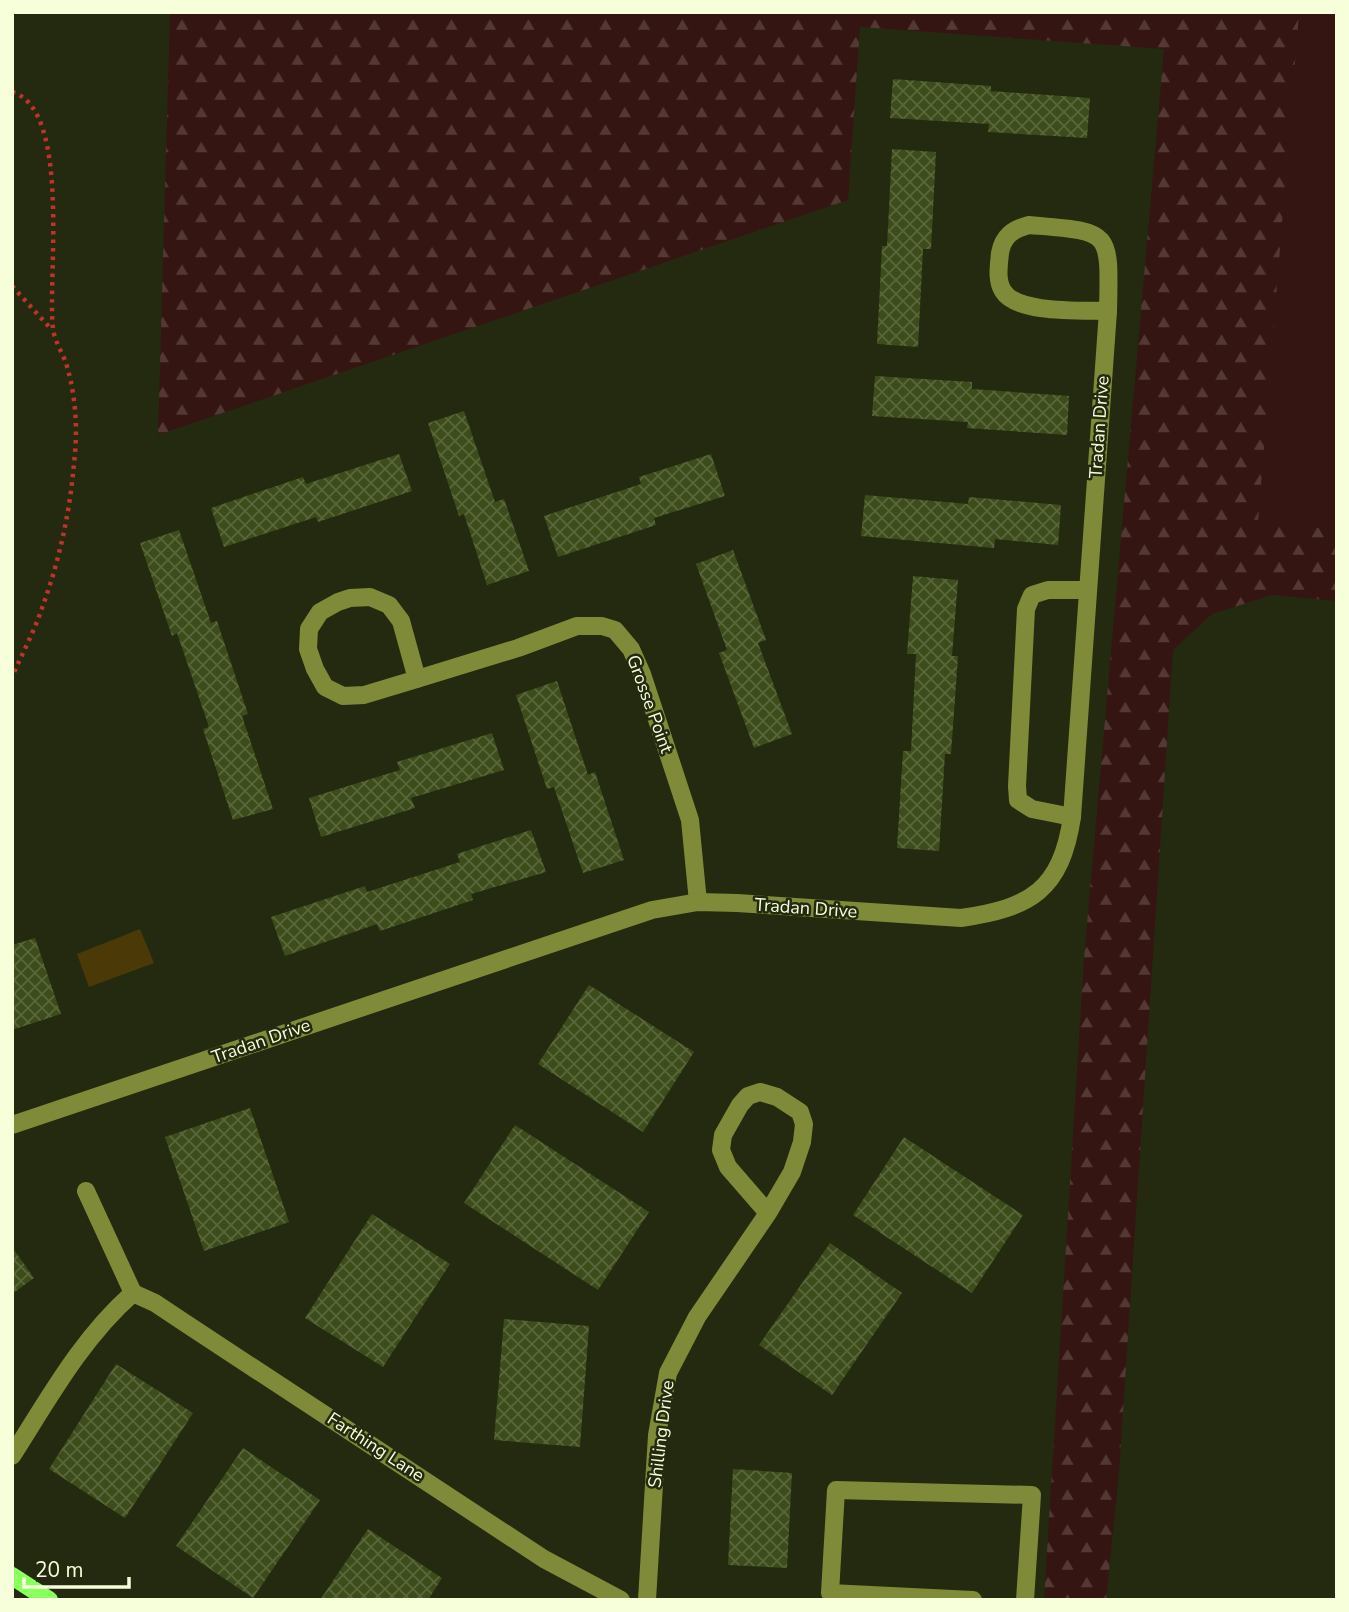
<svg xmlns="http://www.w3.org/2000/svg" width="1349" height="1612" font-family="'Nunito Sans',sans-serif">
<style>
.grass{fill:#351512}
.forest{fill:url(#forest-firs)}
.water{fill:#4b3a08}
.building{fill:url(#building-cross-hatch)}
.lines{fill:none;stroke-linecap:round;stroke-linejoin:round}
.path{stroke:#c1332a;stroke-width:4.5;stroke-dasharray:3.5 5;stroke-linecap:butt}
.minor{stroke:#7f8b38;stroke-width:18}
.major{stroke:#89ff60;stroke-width:18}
.labels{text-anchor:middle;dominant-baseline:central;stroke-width:5;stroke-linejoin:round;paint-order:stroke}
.street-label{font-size:18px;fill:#f6ffd9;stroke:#232a0f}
</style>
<defs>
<pattern id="forest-firs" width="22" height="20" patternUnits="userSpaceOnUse" patternTransform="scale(1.75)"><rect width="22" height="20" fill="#351512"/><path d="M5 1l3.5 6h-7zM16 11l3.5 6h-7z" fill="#533834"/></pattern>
<pattern id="building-cross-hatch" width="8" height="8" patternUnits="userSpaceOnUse" patternTransform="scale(1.75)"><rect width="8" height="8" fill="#3c4c1a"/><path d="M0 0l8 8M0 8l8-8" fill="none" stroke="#59673b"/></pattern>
</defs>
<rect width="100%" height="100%" fill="#232a0f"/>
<polygon class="grass" points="1299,12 1337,12 1337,530 1258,522"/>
<polygon class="forest" points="170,12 1299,12 1258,521 1337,530 1337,601 1272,595 1212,614 1173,650 1119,1473 1106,1600 1044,1600 1084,959 1164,49 860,27 848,200 158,435"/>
<polygon class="water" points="140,929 154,963 89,987 77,954"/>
<g class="building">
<polygon points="893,79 991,86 991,91 1090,98 1087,138 988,132 989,124 890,118"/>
<polygon points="892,149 936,152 931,249 923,249 918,347 877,344 882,246 887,246"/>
<polygon points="875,376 972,382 972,389 1069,396 1067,435 967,428 968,422 872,416"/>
<polygon points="464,411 495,502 504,499 529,571 487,585 464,514 459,516 428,423"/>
<polygon points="399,454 412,491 318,522 316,517 224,547 211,508 303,477 306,484"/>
<polygon points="711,454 725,496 654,518 656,525 558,557 544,516 641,484 639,477"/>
<polygon points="865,495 968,504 969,497 1061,505 1058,545 995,539 994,548 861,536"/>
<polygon points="179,530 211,623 217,621 248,714 242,716 273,809 233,820 203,729 209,727 177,633 172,636 140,543"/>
<polygon points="733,550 766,640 758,643 792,734 754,748 719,653 727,650 696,564"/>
<polygon points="913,576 958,580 952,656 958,656 951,754 945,754 939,851 897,848 903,751 911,751 916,654 907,654"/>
<polygon points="557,681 588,775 595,772 624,860 583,873 554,787 547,789 516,695"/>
<polygon points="492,733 504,770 411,798 415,808 321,837 309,798 400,770 397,762"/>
<polygon points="531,830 546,872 471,894 473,900 380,931 377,924 285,956 271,917 365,886 367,892 460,862 457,854"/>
<polygon points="35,938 61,1014 12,1030 12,945"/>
<polygon points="589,985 694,1052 643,1132 538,1064"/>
<polygon points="250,1108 289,1222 204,1251 165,1137"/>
<polygon points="515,1125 649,1212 598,1290 464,1203"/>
<polygon points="904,1137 1023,1215 972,1293 853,1215"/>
<polygon points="372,1214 450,1264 383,1367 305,1318"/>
<polygon points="830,1243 902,1293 832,1395 759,1345"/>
<polygon points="12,1247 34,1278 12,1294"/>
<polygon points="504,1319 589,1326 580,1447 494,1440"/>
<polygon points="116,1364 193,1413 125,1518 49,1469"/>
<polygon points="243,1448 320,1500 253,1598 176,1546"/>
<polygon points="733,1469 792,1473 787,1568 728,1565"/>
<polygon points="368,1529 442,1578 428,1600 320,1600"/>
</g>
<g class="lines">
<g class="path">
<path d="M12,92c60,17 35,188 41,236 1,12 9,24 13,35 10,33 12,66 8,100 -4,49 -15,99 -32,145 -8,24 -20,46 -30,69"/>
<polyline points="12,286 52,330"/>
</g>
<g class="minor">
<path d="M1029,225c82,7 81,3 79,86 -26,-1 -91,3 -105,-20 -7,-11 -4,-26 -3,-38 3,-17 13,-24 29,-28z"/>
<polyline points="417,679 401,621 389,605 370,597 350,598 338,602 320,612 309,629 308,649 315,669 325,687 343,696 364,695 417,679 518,648 577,626 602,626 615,630 631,649 642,674 690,820 698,902"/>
<polyline points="1072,817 1032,809 1018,800 1017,786 1026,609 1032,595 1048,590 1088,590"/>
<path d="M12,1125l640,-215 46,-8 39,1 224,15c70,-10 100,-28 111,-101l36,-506"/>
<polyline points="86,1191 133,1293"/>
<polyline points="133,1293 155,1303 182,1321 544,1559 621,1600"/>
<path d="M12,1456c37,-58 69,-117 121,-163"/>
<polyline points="647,1600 657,1435 668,1373 697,1317 768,1213 792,1172 802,1142 804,1124 800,1112 777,1097 760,1092 748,1096 740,1105 723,1135 721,1150 728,1167 768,1213"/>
<polyline points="973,1600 830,1593 836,1490 1032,1495 1025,1600"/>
</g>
<polyline class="major" points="12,1576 49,1600"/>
</g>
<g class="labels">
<g class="street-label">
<text transform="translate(1099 427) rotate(-86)">Tradan Drive</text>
<text transform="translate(650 704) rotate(70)">Grosse Point</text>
<text transform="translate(806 908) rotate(4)">Tradan Drive</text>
<text transform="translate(261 1041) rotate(-19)">Tradan Drive</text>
<text transform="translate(661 1434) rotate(-83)">Shilling Drive</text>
<text transform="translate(376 1447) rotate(33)">Farthing Lane</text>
</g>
</g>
<rect width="1349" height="1612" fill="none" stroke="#f6ffd9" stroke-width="28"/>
<path d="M24 1577v10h105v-10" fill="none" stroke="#f6ffd9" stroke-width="3.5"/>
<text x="35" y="1577" font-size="21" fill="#f6ffd9" stroke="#232a0f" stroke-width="5" paint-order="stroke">20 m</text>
</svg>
